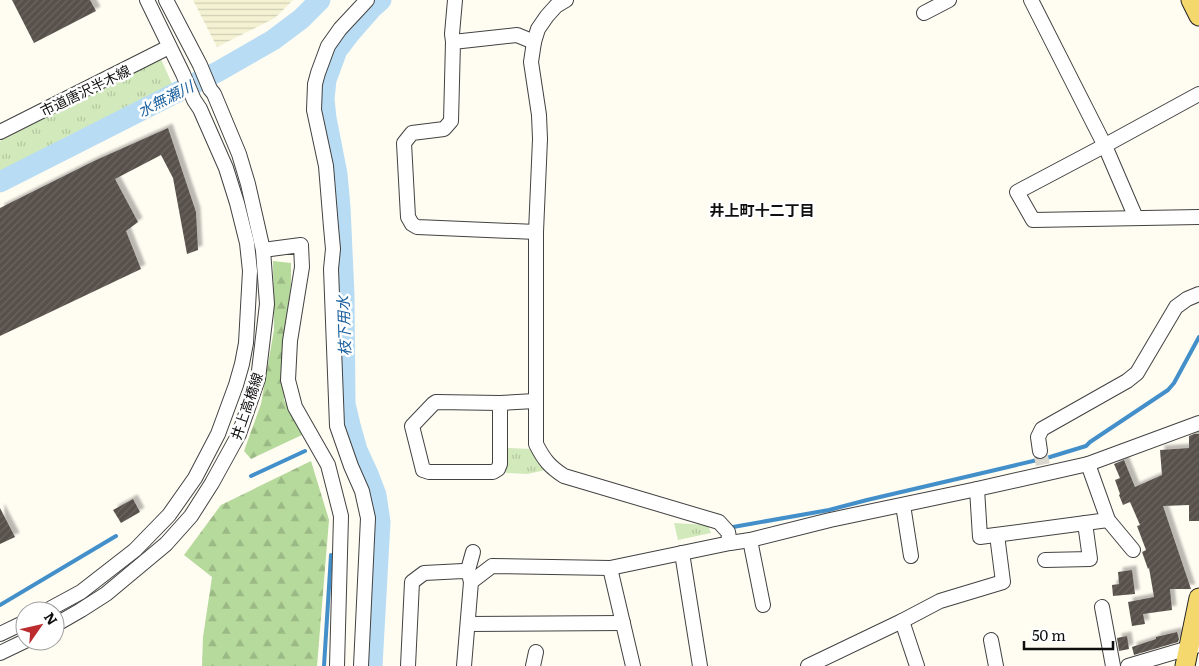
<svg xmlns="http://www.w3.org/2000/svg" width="1199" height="666" font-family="Literata,'Noto Sans JP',serif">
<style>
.farmland{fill:url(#farmland-rules)}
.grass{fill:url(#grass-tufts)}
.forest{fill:url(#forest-firs)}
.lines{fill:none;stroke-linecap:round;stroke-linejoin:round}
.stream{stroke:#428fc9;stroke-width:4}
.river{stroke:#b8dcf4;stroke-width:21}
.building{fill:url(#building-hatch);filter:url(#shadow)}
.minor-tunnel{stroke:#dbd8d0;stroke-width:14;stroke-dasharray:14 7;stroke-linecap:butt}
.minor-casing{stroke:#424242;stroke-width:16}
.major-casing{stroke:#202020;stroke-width:21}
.minor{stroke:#fff;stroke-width:14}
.major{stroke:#f4d76d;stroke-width:19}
.labels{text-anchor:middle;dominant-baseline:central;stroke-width:5;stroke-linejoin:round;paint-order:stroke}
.street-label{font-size:14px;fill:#0f0f0f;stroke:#fff}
.water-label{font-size:15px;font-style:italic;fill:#1c619e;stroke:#fff}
.neighbourhood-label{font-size:15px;font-weight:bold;fill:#0f0f0f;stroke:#fff}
</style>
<defs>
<pattern id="farmland-rules" width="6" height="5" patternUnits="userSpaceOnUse" patternTransform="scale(1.25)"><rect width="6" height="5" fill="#f4f2d3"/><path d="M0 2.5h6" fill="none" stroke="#d0ceb4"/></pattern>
<pattern id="grass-tufts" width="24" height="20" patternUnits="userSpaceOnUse" patternTransform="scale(1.25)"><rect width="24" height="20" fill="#d2e9bc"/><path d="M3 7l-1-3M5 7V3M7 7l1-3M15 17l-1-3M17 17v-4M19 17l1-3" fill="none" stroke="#b3c7a0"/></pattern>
<pattern id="forest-firs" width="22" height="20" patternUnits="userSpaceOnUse" patternTransform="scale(1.25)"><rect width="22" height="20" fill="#b6d99c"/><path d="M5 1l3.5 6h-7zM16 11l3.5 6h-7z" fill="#9bb985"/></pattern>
<pattern id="building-hatch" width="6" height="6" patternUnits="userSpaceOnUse" patternTransform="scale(1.25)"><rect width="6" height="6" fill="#58514c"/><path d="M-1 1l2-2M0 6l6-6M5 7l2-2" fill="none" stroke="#6b6561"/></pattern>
<filter id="shadow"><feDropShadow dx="4.5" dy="-4.5" stdDeviation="1" flood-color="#0004"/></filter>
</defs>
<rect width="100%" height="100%" fill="#fffcf2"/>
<polygon class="farmland" points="193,0 293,0 275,18 217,47"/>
<g class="grass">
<polygon points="161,59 172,84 0,171 0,141"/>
<polygon points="507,448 533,449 546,470 527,474 506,473"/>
<polygon points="674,523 708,525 711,533 678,540"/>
</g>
<g class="forest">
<polygon points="273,261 291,263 291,284 283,349 284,400 304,434 251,459 244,451 261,404 274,330"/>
<polygon points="311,461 329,520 317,666 202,666 203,637 212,577 184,555 221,505"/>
</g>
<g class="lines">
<g class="stream">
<polyline points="251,476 305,451"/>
<polyline points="733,527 829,510 867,500 991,471 1050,457 1086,446 1090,442 1168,390 1174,383 1199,337"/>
<polyline points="0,605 116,536"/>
<polyline points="324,666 331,555"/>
</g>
<g class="river">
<polyline points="0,182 219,71 273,40 301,19 320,0"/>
<polyline points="372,666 380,522 376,495 368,474 357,450 350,425 345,404 344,295 340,207 337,174 326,118 324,99 326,80 337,50 350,33 371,9 381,0"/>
</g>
</g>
<g class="building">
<polygon points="12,0 90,0 96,11 34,43"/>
<polygon points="168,128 196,212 198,250 187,254 173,178 161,155 115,179 138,222 126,231 141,269 0,336 0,208 94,161"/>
<polygon points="1194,434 1199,434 1199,521 1189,521 1189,505 1163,506 1191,589 1170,589 1172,610 1143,614 1145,624 1132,626 1128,602 1154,597 1149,568 1148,569 1142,552 1146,550 1137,526 1140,525 1130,502 1123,505 1119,495 1120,494 1115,480 1120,478 1114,464 1124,460 1135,487 1162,475 1160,450 1189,448 1189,436"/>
<polygon points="133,499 140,512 121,523 113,510"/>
<polygon points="0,508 15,537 0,544"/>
<polygon points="1132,570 1135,594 1113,596 1112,585 1119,584 1118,572"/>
<polygon points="1177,632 1179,639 1178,642 1134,655 1132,647 1156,639 1156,637"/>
<polygon points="1127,636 1129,649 1119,651 1117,638"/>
</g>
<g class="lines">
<polyline class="minor-tunnel" points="1040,451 1043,466"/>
<defs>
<g id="minor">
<path d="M566,0l-10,6 -9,10 -9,13 -4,13 -3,20 8,53 1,24 -4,93v212c8,16 14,23 28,32l155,46 9,10 2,11"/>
<polyline points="1031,0 1105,146 1136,218"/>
<polyline points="924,13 949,0"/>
<polyline points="453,42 452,34 455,0"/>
<polyline points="534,42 517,35 453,42 451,121 444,129 412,133 404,143 408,217 412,224 417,227 536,232"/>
<polyline points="1199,94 1102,147 1017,192 1033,220 1199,217"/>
<polyline points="0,132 169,47"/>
<polyline points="263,250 301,245 302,267 290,341 288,380 295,407 328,465 341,516 337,666"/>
<polyline points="500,403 500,464 498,469 493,472 429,472 423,470 412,426 433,404 436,402 500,403 535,401"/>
<polyline points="1040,451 1038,437 1042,429 1127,381 1137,373 1176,307 1187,299 1199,294"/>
<polyline points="977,489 980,537 1108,520 1088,464"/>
<polyline points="903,505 911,556"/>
<polyline points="1108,520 1133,550"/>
<polyline points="750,540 763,605"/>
<polyline points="682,553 700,666"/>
<polyline points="1045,560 1090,559 1085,523"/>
<polyline points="610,568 633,666"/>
<polyline points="468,570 473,552"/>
<polyline points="1102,607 1113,666"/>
<polyline points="46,611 81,592 135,550 169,515 195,478 218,434 236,385 242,364 246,343 250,271 247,243 237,203 226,168 200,109 194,100 183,74 147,0"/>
<polyline points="902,621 917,666"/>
<polyline points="468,624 623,623"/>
<polyline points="55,625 81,610 106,594 166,544 191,516 212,483 239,434 258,379 267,304 263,250 248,184 239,154 214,94 210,89 200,65 166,0"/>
<polyline points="0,634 25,622"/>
<polyline points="991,640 996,666"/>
<polyline points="0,653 25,641"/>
<polyline points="361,666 368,518 362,491 351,466 337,426 331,269 333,249 331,227 326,166 314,110 315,84 318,73 328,46 340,29 367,0"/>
<polyline points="408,666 412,582 424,573 463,571 468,570 471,582"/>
<polyline points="464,666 471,582 492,566 610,568 730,543 750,540 830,520 977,489 1088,464 1199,423"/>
<polyline points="533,666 536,652"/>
<polyline points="808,666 902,621 940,601 1003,582 997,535"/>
<polyline points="1128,666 1199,645"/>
</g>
<g id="major">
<polyline points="1191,0 1199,16"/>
<polyline points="1185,666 1199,598"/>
</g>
</defs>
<use href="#minor" class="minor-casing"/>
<use href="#major" class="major-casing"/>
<use href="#minor" class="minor"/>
<use href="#major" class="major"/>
</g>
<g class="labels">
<g class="street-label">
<text transform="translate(85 90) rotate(-26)">市道唐沢半木線</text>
<text transform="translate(246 406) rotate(-71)">井上高橋線</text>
</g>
<g class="water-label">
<text transform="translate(165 98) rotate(-27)">水無瀬川</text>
<text transform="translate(343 326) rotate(-92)">枝下用水</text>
</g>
<g class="neighbourhood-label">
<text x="762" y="209">井上町十二丁目</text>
</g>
</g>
<g transform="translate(40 626) rotate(56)"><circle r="24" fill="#ffffff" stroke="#9f9f9f"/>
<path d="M0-4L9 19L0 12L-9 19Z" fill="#bc2b2e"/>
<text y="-8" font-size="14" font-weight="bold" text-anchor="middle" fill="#0f0f0f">N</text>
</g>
<path d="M1024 641v8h89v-8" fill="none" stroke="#0f0f0f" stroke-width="2.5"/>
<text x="1032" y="641" font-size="15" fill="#0f0f0f" stroke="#ffffff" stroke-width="4" paint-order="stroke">50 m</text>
</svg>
